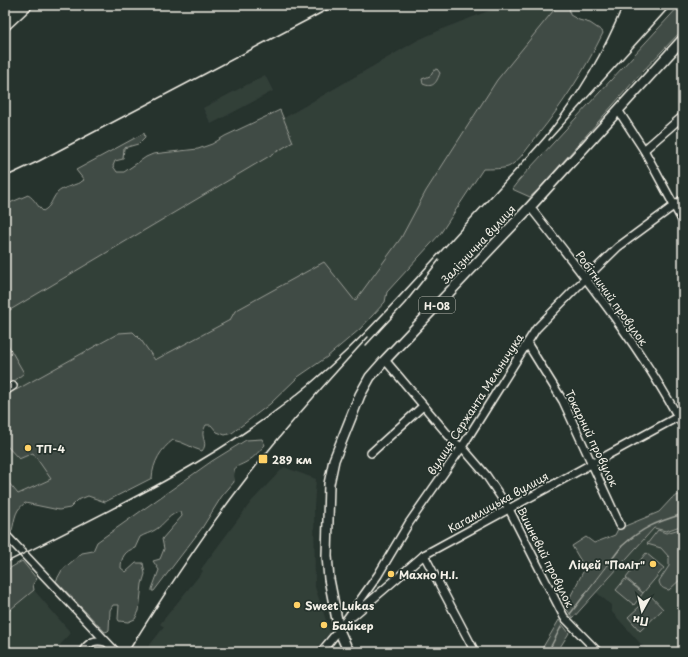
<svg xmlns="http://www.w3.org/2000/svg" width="688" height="657" font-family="'Playpen Sans',sans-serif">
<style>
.built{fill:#333f39}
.green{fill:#414b45;stroke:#9a9e96}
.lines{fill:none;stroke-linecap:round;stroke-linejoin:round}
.stream{stroke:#9fa39b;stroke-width:1.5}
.minor-casing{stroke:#f4f1e8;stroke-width:10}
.major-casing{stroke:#f4f1e8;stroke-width:12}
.minor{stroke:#26332d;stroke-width:7}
.major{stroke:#26332d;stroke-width:9}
.rail{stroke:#f4f1e8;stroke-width:1.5}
.poi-dot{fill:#ffd166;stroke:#26332d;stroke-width:1.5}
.labels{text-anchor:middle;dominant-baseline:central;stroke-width:3.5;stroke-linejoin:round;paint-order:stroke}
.shield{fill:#26332d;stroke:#b6b8b0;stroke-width:1}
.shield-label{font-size:10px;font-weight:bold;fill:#f4f1e8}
.street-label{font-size:11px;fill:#f4f1e8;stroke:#26332d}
.poi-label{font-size:11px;font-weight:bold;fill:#f4f1e8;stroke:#26332d;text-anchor:start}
</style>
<rect width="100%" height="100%" fill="#26332d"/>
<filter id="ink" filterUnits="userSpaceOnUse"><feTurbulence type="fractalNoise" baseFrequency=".025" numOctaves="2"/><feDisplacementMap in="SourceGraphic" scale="8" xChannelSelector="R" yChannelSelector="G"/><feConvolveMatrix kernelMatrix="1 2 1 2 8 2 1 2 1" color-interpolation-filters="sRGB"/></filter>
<g filter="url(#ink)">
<g class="built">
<polygon points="504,5 564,5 483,169 440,234 387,292 83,478 13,386 5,373 5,275 284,118 418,40 447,27"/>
<polygon points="265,75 273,91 211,124 203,108"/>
<polygon points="5,444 19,459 33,453 51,479 18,494 9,483 5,485"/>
<polygon points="284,467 316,479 314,507 315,587 330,632 313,652 147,652 149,646 164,627 160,624 203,571 201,569 251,502"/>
<polygon points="683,525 683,652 648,652 612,612 611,605 596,592 654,528 666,531"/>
<polygon points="34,590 71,633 60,645 63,652 5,652 5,614"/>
</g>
<g class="green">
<path d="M558,5h11l1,10 9,5 11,3 12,8 1,2c-18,37 -40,71 -66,103 -8,10 -16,23 -27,30 -4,3 -20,3 -27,3l-43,65 -53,58 -2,10 -25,27 -33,28 -29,20 -28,27 -38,29 -7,2 -8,-3 -6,-7h-5c-1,2 -2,4 -3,7 -1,7 5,12 -1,19 -11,-3 -18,-9 -29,-11 -12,9 -20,22 -21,38l-47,24 -17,-6 -10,4 -8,8 -11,2 -34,-7c-2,2 -5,4 -7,7 -6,10 -3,23 -13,31v-56l4,-2 9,11 33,-15 -18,-26 -14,6 -14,-15v-104l19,33 -12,10 4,7 103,-57 14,-1 8,8 14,20 75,-40 5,-9 89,-49 31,39 46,-63 25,-47 71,-111z"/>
<polygon points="680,5 683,5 683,29 642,72 539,189 530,197 512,189 519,180"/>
<path d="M437,69l3,4c-3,8 -6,16 -17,11l-1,-5 8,-3 3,-5z"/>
<path d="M280,110l13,32 -288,171v-108l23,-10c7,4 9,11 15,16 9,-5 8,-11 14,-18 7,-7 19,-7 27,-13l-8,-10 68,-37 1,4 -7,7 -14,4 -1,11 -8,2 -2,5 4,6h7l22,-15 7,-3 45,-5 14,-5 13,-8z"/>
<path d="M262,439l3,6c-5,5 -10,12 -17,16 -11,7 -16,3 -14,21l-12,14 -20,32 -48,63h-2v-2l7,-19 -6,-9 7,-2 4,-10 -2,-10 20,-23 -1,-4c-11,0 -17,13 -26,18 -5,3 -10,4 -15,7l-5,11c-10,3 -14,9 -14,20l5,4 10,-9h7l2,11 -3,10 -3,27 -4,8 -7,3 -9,-1 -1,-2 1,-14h-6l-3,5 -1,20 -1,1 -3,1 -49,-51 6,-11 20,-17 11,-2 4,-9 115,-81 34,-21z"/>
<polygon points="683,493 683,525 666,531 654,528 573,618 565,607 585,568 572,546 586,537 594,543 615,535 618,529 659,512 672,498"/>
<path d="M683,528v49l-14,13c-6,-1 -9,-3 -10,-9l10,-15v-9l-8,-9 -14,-4 11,-14 8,3z"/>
<polygon points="646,553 664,568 643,593 626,578"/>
<polygon points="22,561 37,579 33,584 34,590 5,614 5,571"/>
<polygon points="625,579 643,593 634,605 616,590"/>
<polygon points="651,596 663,609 640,631 628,617"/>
<polygon points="559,620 569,633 557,652 540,652"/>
</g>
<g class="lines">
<g class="stream">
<path d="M570,614l52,-68c21,-19 35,-24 61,-32"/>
<polyline points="548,652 561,627"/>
</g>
<defs>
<g id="minor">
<polyline points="618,110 644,150 683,222"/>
<polyline points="644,150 683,116"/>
<path d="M530,207c55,70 111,140 153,219"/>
<polyline points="527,343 563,401 620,525"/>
<polyline points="385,360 455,443 462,447 486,475 509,509 564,617 598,652"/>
<polyline points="5,391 13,386"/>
<polyline points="371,453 423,406"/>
<polyline points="5,534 116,652"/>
<polyline points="424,555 475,652"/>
<polyline points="353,616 424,555 683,414"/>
<path d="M82,652c7,-10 12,-13 24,-10"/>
<polyline points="321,652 339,630 378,575 409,523 462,447 536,329 576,288 618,247 683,199"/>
</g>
<polyline id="major" points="350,652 346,646 339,630 329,579 327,556 329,484 334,460 360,395 370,377 385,360 530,207 683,39"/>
</defs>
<use href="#minor" class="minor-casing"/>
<use href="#major" class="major-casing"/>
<use href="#minor" class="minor"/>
<use href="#major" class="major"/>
<g class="rail">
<polyline points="5,33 35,5"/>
<polyline points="549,140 671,5"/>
<polyline points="5,177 39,161 336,5"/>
<polyline points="366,345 405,303 439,260"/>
<path d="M5,563c97,-49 198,-96 285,-163 68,-53 125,-121 183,-184 24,-26 49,-52 72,-79 32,-40 59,-85 78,-132"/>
<path d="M128,652c42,-68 86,-134 136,-196 33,-41 68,-80 104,-119"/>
</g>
</g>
</g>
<g class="poi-dot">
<circle cx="28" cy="448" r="4"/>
<rect x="258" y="454" width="10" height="10" rx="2"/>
<circle cx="653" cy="564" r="4"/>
<circle cx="391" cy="574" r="4"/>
<circle cx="297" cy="605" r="4"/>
<circle cx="324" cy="625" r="4"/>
</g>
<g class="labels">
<rect class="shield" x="419" y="297" width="36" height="16" rx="3"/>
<g class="shield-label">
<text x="437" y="305">Н-08</text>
</g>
<g class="street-label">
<text transform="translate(478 244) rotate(-47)">Залізнична вулиця</text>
<text transform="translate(612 298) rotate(54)">Робітничий провулок</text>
<text transform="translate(475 404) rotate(-57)">вулиця Сержанта Мельничука</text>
<text transform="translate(592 438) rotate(64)">Токарний провулок</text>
<text transform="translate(498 502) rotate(-29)">Кагамлицька вулиця</text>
<text transform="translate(546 557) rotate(63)">Вишневий провулок</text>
</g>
<g class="poi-label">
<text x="36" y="448">ТП-4</text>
<text x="272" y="459">289 км</text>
<text x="645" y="564" text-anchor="end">Ліцей "Політ"</text>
<text x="399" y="574">Махно Н.І.</text>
<text x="305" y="605">Sweet Lukas</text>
<text x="332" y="625">Байкер</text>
</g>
</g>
<rect width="688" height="657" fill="none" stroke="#26332d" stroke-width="20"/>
<rect x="10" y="10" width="668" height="637" fill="none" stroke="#f4f1e8" stroke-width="1.5" filter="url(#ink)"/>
<g transform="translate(642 611) rotate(188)" stroke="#26332d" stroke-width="3" paint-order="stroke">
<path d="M0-3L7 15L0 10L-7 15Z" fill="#f4f1e8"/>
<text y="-6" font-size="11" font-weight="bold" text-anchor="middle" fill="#f4f1e8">Пн</text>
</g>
</svg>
